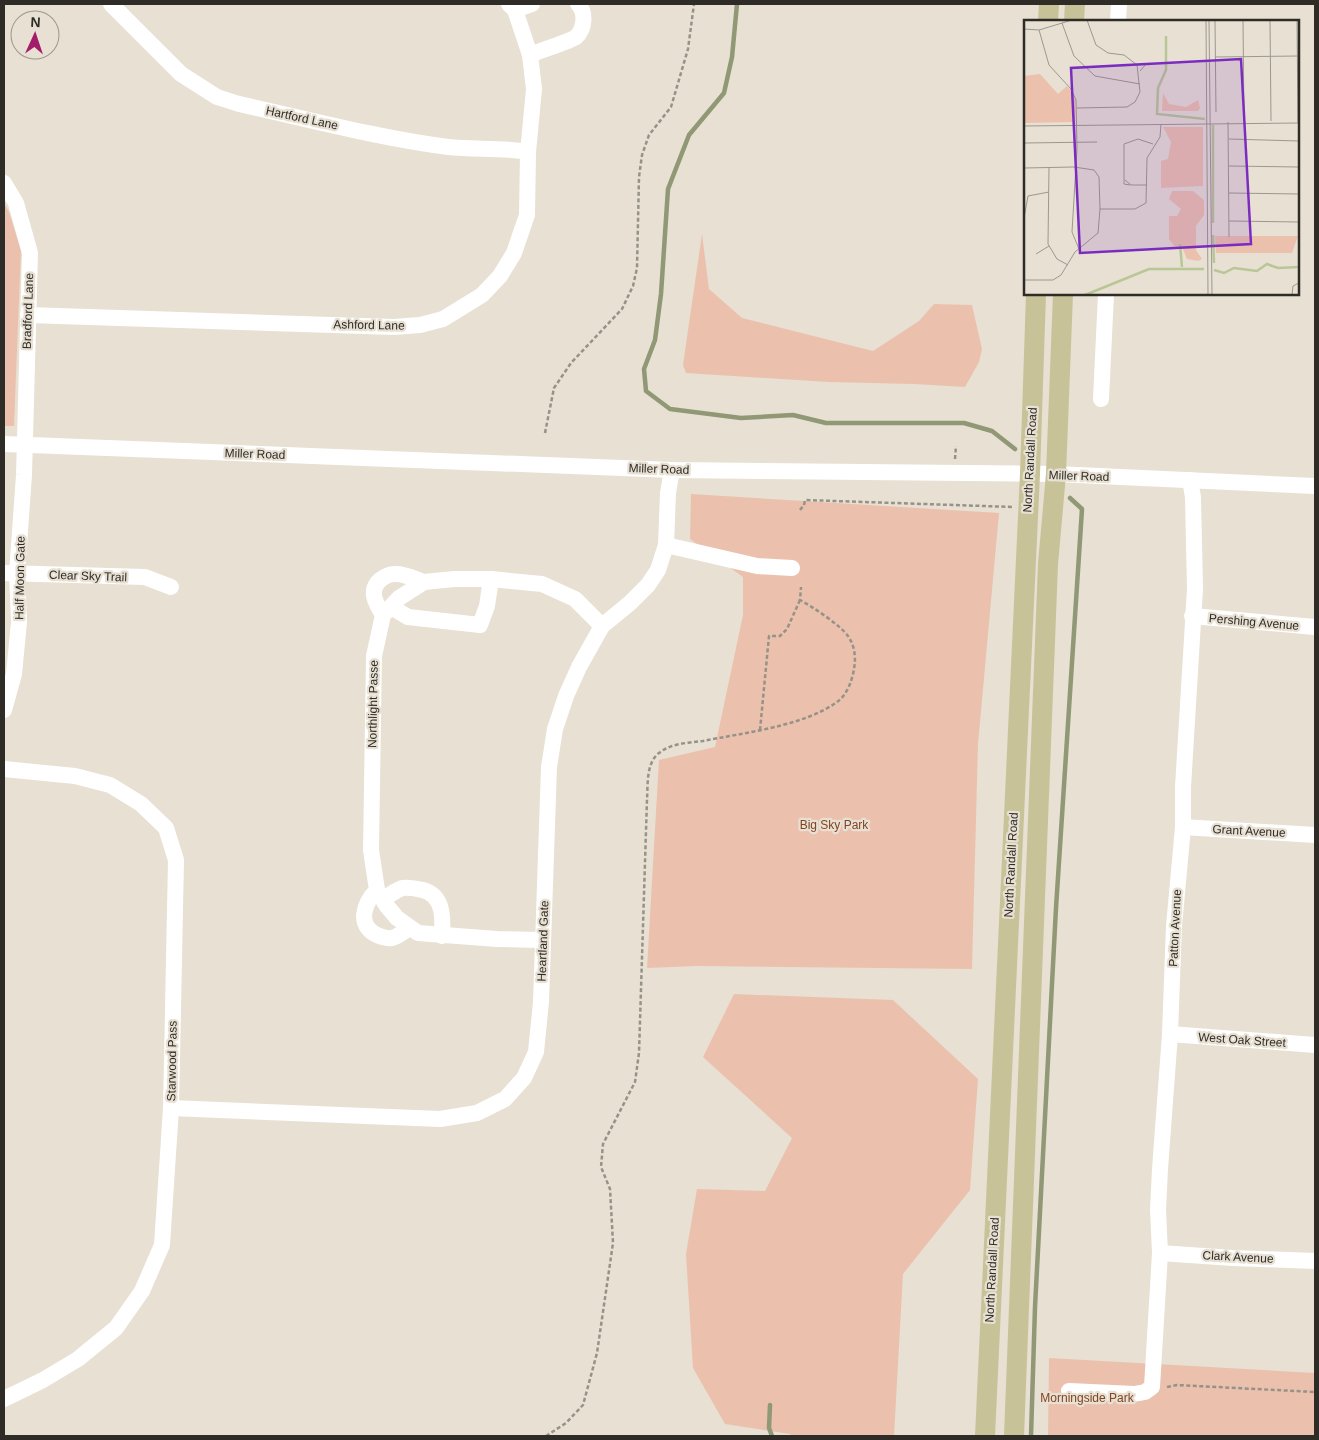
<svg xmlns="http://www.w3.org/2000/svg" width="1319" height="1440" font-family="Helvetica,sans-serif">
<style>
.green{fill:#ebc1ad}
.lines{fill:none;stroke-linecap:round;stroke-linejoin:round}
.stream{stroke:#909875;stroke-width:4.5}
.path{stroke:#979288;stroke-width:2.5;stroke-dasharray:4 2.5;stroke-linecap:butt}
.minor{stroke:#fff;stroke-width:16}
.major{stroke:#c7c297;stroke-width:20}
.labels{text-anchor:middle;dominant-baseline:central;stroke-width:4.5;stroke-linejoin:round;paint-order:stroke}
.street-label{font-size:12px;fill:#2f2c27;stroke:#e7e0d3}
.park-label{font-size:12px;fill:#824423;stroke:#e7e0d3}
.inset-river{fill:none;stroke:#b9c796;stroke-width:2.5}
.inset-road{fill:none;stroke:#9d988e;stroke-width:1}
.view{fill:#7b2cbf;fill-opacity:0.15;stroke:#7b2cbf;stroke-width:2.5}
.inset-edge{fill:none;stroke:#2f2c27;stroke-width:2.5}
</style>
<rect width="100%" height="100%" fill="#e7e0d3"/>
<g class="green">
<polygon points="4,203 9,212 21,250 14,426 4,426"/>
<polygon points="702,234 709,289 742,318 873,351 919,321 934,304 972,305 982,349 979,362 965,387 914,384 829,382 686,373 683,365"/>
<polygon points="691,494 999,513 978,744 972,969 697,966 647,968 659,760 715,747 743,615 743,577 690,539"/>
<polygon points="734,994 893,1000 978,1079 970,1190 903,1274 894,1436 791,1436 790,1434 725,1424 693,1368 686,1254 697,1189 765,1191 792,1138 703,1057"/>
<polygon points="1049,1358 1315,1373 1315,1436 1048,1436"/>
</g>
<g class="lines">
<g class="stream">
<polyline points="737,4 732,57 724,93 689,135 668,189 661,294 655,340 644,369 646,391 670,409 741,418 793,415 826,423 964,423 992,431 1015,449"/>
<polyline points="770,1405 769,1428 772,1436"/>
<polyline points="1031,1436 1035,1307 1056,908 1082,509 1070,498"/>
</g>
<g class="path">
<polyline points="545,433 554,388 571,363 622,309 633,286 637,268 639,177 642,155 649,135 671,107 688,49 694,4"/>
<polyline points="955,459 956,446"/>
<polyline points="800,510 804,505 805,500 1013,507"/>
<polyline points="760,730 769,636 780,636 787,629 800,600"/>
<polyline points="1167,1387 1177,1385 1315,1392"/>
<path d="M546,1436l20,-13 17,-18 14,-52 16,-110 -3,-54 -9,-22 2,-23 32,-62 4,-29 8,-254c1,-15 -1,-36 12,-46 12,-10 29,-10 44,-12 40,-8 101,-15 134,-39 10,-7 15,-21 17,-33 2,-11 1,-23 -6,-33 -8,-11 -35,-29 -48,-36l1,-13"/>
</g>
<g class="minor">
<path d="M111,4l70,70 36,23 22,7c69,15 139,34 209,43 27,3 54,0 80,5"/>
<polyline points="515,10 532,4"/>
<polyline points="1118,21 1119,4"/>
<path d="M530,55c9,-4 41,-14 46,-18 9,-8 10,-25 2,-33"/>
<polyline points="4,183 16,203 30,253 24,475 17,573 19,622 14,674 4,710"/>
<polyline points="28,315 394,327 420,325 443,319 482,295 500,276 514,253 527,215 528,152 534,89 530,55 515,10 509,4"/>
<polyline points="1101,399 1106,294"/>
<polyline points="4,444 672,470 1056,474 1315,486"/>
<polyline points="666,545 757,566 792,568"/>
<polyline points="4,573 145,577 171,587"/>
<polyline points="391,607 408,617 480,625 487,606 491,579"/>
<path d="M383,615c-7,-11 -15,-24 -3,-35 4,-3 9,-6 14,-6 10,-1 21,5 30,8"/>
<polyline points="1192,616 1315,627"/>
<polyline points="4,769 75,776 110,785 141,804 166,828 176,860 171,1108 162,1245 142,1291 116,1328 78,1359 43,1380 4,1399"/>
<polyline points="1183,827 1315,835"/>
<polyline points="377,890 386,905 397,918 418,933 497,939 542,940"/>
<path d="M383,899c6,-3 14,-10 20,-11 6,-1 14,1 20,2 21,6 20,28 19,46"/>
<path d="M409,928c-5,4 -10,8 -17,10 -4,1 -10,-1 -15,-3 -21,-10 -13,-32 0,-45l-6,-40 3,-194 9,-41 16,-17 25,-16 30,-3h37l51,5 33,15 27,27"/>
<polyline points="1170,1034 1315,1045"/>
<polyline points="171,1108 440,1119 477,1113 505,1099 524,1078 536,1052 541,1002 549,767 555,729 566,696 579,667 602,626 630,603 648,585 658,570 666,545 668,493 672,470"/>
<polyline points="1160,1253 1233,1258 1315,1261"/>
<polyline points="1069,1391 1134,1394 1145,1392 1152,1387 1160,1253 1158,1210 1160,1169 1170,1034 1174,926 1183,827 1183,787 1195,589 1193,497 1190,480"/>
</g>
<g class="major">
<polyline points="1048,21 1049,4"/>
<polyline points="1074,21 1075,4"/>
<polyline points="985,1436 1030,474 1036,294"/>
<polyline points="1014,1436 1048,564 1056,474 1063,294"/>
</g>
</g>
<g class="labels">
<g class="street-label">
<text transform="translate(302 118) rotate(12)">Hartford Lane</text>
<text transform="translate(28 311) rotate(-88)">Bradford Lane</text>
<text transform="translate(369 325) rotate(1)">Ashford Lane</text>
<text transform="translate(255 454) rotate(2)">Miller Road</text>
<text transform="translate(1030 460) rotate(-87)">North Randall Road</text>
<text transform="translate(659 469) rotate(2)">Miller Road</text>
<text transform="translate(1079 476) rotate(2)">Miller Road</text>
<text transform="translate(88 576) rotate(2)">Clear Sky Trail</text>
<text transform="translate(20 578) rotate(-89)">Half Moon Gate</text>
<text transform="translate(1254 622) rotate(5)">Pershing Avenue</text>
<text transform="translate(373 704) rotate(-89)">Northlight Passe</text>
<text transform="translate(1249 831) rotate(3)">Grant Avenue</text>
<text transform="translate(1011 865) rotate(-87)">North Randall Road</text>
<text transform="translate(1175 928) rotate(-87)">Patton Avenue</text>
<text transform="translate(543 941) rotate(-88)">Heartland Gate</text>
<text transform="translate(1242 1040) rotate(4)">West Oak Street</text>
<text transform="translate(172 1061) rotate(-89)">Starwood Pass</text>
<text transform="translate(1238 1257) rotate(3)">Clark Avenue</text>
<text transform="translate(992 1270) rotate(-87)">North Randall Road</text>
</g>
<g class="park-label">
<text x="834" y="825">Big Sky Park</text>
<text x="1087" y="1398">Morningside Park</text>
</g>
</g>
<g transform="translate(1024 20)">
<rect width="275" height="275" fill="#e7e0d3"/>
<path d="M16,54l18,20 9,-8 3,4 5,10v22l-51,1v-47zM139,73l6,11 17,3 12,-7 2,8 -2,3h-36zM139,107h40v59l-42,2v-27l7,-2 3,-17zM148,171h21l11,9v15l-8,11v24l6,9 -4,2 -11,-2 -5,-12 -8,-1 -5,-7v-23h8l4,-7 -12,-10zM191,216h83l-6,17h-76z" fill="#ebc1ad"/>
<path class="inset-river" d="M142,16v34l-8,18 -1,26 48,5M189,105v98M189,215l1,28M156,224l2,23M190,250l10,3 10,-5 23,3 10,-7 11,4 21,-1M61,275l64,-26h55"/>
<path class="inset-road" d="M182,0l2,275M185,0l3,275M191,0l1,92M219,0l1,101M246,0l1,101M273,0l1,103M38,3l12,33 21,20 45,8M0,9l15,1 33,-10M15,10l10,35 22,24 5,11 1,48 -5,84 7,17M191,37l84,-1M113,45l9,-1 -6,7M53,88l50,-1 8,-5 5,-10 -3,-27 -13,-10 -16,-2 -12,-8 -9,-25M204,102l1,115M0,106l275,-3M205,119l70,2M0,123l73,-1M205,146l70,1M25,147l-1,77 9,15 11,6M0,148l50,-1 20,3 5,7 1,32 -2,24 -23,19 -14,23 -8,5h-29M101,160l6,5h16M106,165l-6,-1v-40l14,-5 15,5M205,173l70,1M76,189h35l11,-6 1,-45 13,-21 1,-13M0,198l4,-22 21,-4M205,201l70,1M12,234l13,-8M268,275l1,-9 6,-3"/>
<path class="view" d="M217,39l10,185 -171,9 -9,-185z"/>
<rect width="275" height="275" class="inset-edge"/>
</g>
<rect width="1319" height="1440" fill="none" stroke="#2f2c27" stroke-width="10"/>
<g transform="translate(35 35) rotate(3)"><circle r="24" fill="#e7e0d3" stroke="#9d988e"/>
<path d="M0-4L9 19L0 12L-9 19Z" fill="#a21e6b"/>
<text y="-8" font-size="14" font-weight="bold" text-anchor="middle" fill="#2f2c27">N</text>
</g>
</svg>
